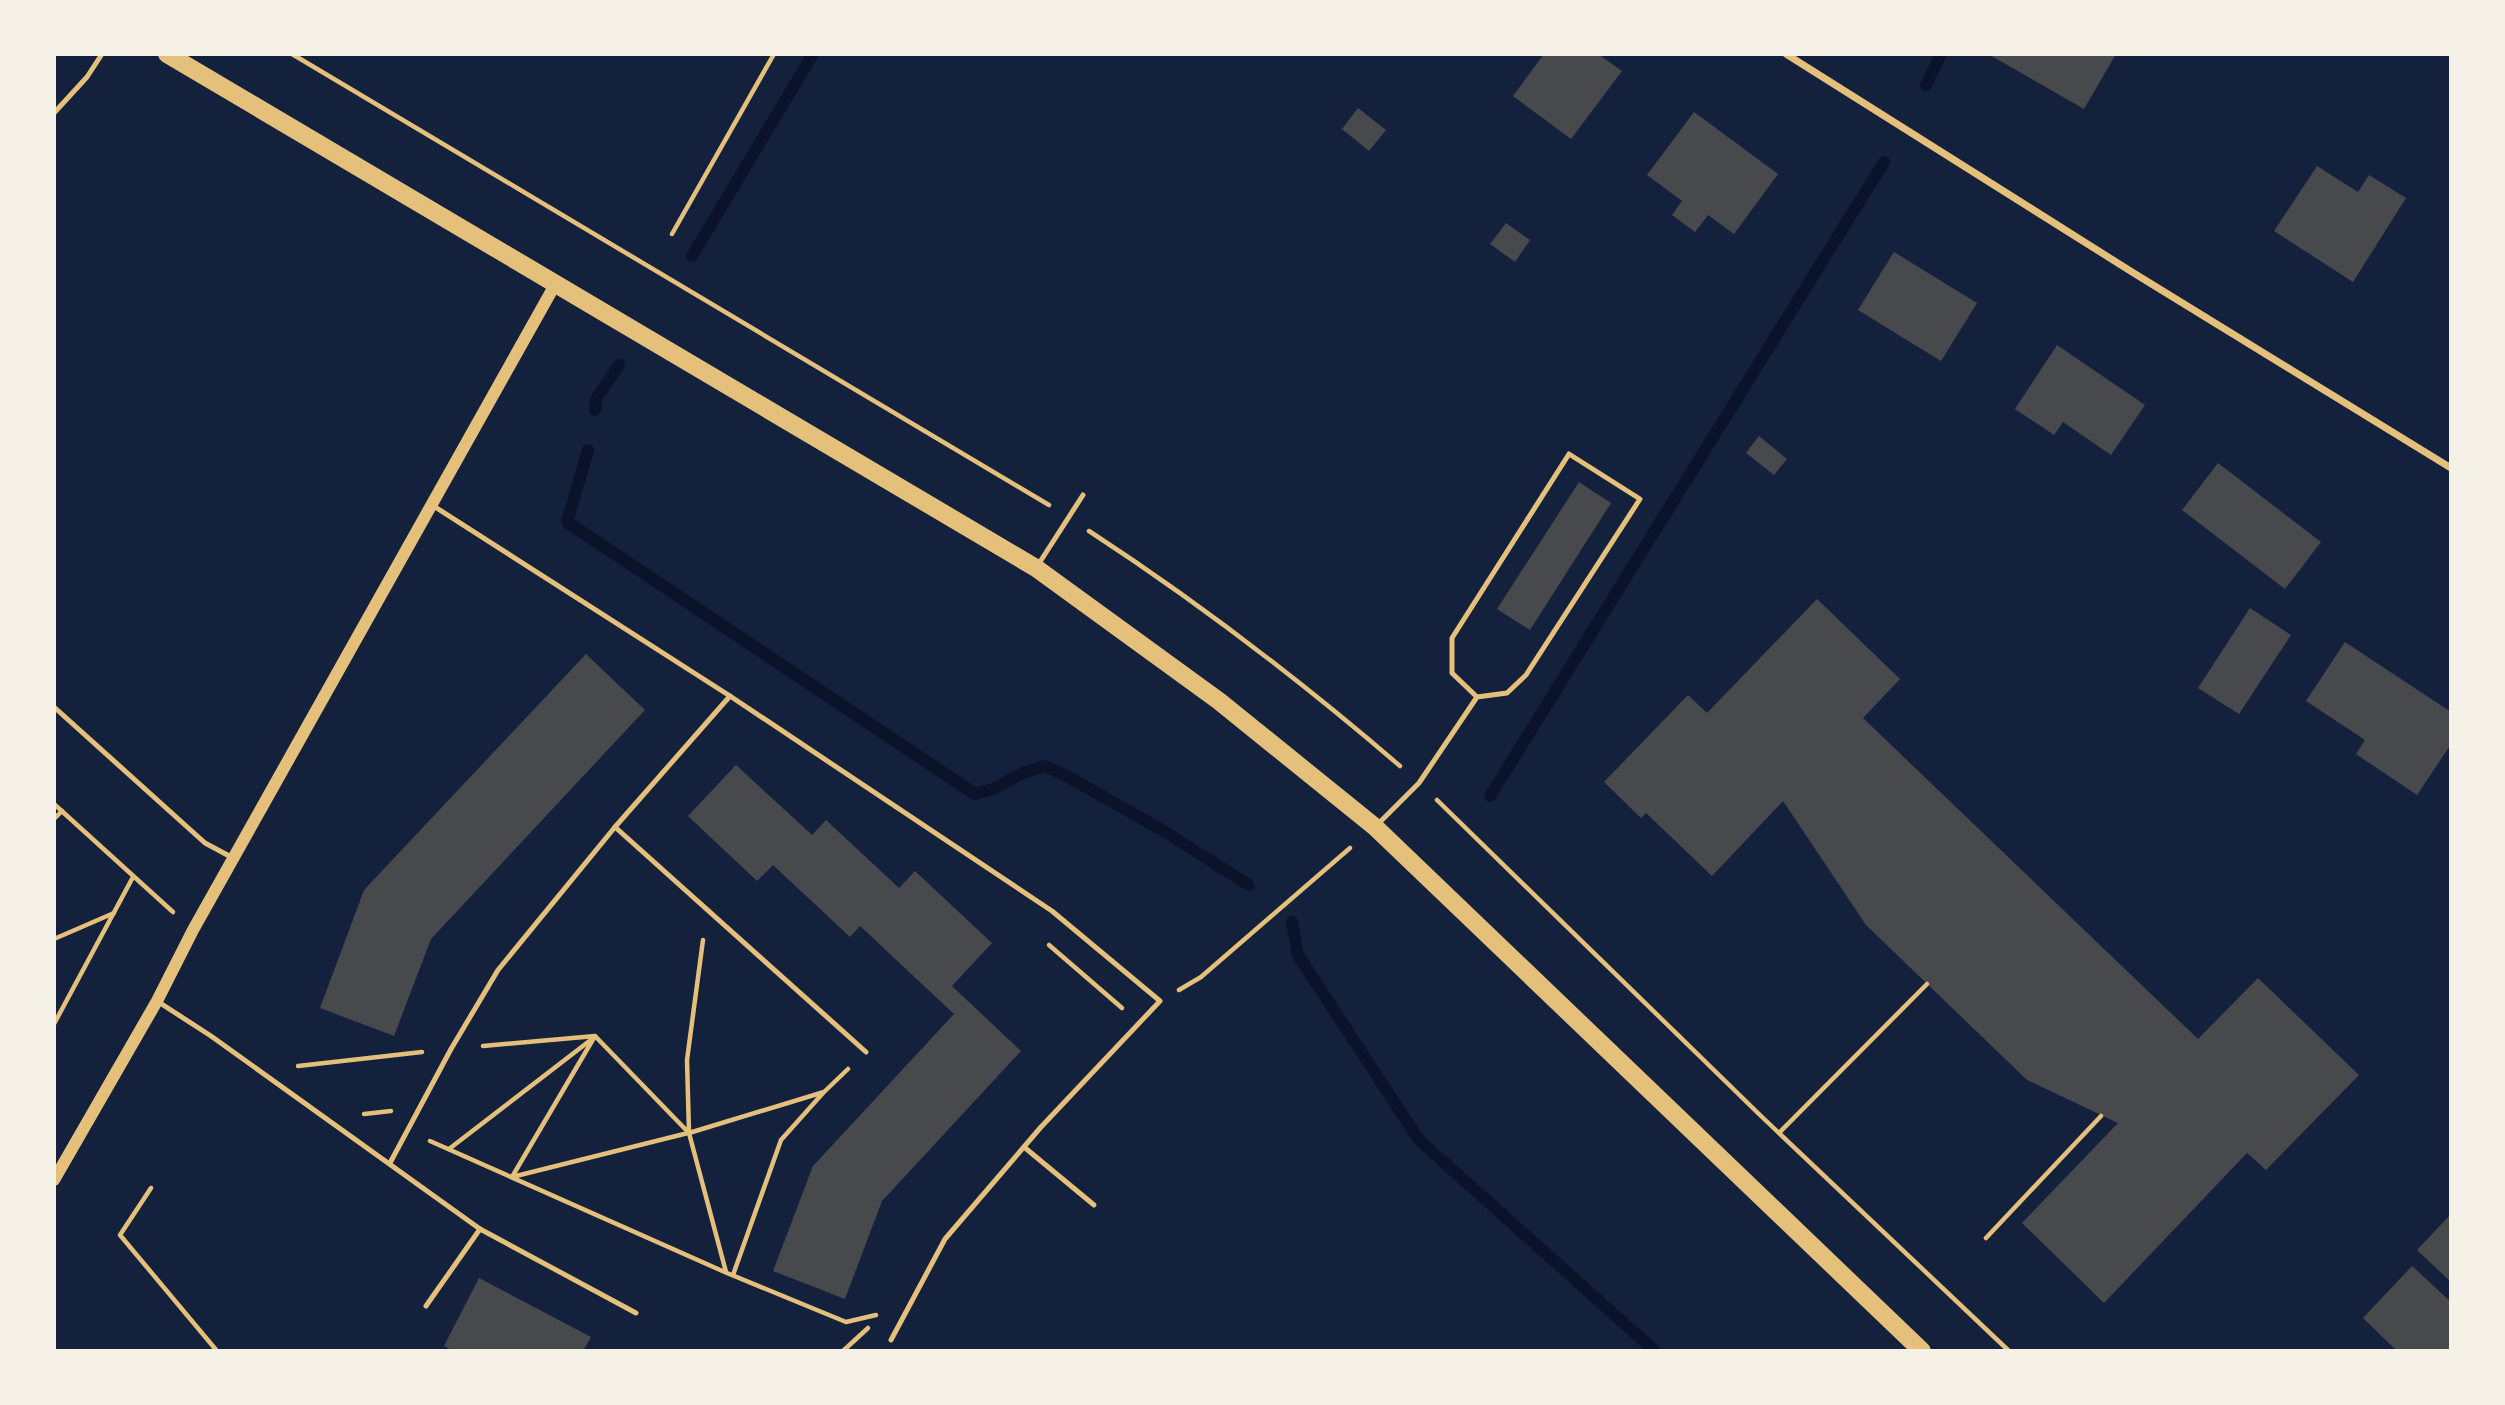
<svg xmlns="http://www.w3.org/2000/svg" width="2505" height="1405" font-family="'Varela Round',sans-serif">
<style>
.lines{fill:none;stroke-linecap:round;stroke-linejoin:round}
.stream{stroke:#0b132b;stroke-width:12}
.building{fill:#48494c}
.path{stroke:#e5c07b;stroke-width:4.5}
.service{stroke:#e5c07b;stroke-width:5}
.minor{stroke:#e5c07b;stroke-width:7}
.tertiary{stroke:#e5c07b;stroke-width:12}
.primary{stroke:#e5c07b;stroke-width:18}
</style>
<rect width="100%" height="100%" fill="#14213d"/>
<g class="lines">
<g class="stream">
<polyline points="1926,85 1941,54"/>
<polyline points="692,256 813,54"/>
<polyline points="595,410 596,399 619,365"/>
<polyline points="588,450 567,522 975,794 993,789 1023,773 1044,766 1065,775 1162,830 1249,885"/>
<polyline points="1490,796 1884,162"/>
<polyline points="1292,922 1298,955 1419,1140 1655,1351"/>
</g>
</g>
<g class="building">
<polygon points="1544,54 1598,54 1622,71 1571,139 1513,96"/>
<polygon points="1988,54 2116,54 2084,109"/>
<polygon points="1358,108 1386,130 1369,151 1342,129"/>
<polygon points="1694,112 1778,174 1734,234 1708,215 1695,232 1672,215 1682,201 1647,175"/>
<polygon points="2317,166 2358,192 2369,175 2406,198 2353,282 2274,231"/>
<polygon points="1506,223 1530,240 1515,262 1490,244"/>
<polygon points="1894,252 1977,303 1941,361 1858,310"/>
<polygon points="2057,345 2145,405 2111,455 2063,422 2054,435 2015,409"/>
<polygon points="1759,436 1787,459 1774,475 1746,453"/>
<polygon points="2218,463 2321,542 2285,589 2182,510"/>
<polygon points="1579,482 1611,503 1530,630 1497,609"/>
<polygon points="1817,599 1900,679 1863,718 2198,1039 2258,978 2359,1075 2266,1170 2247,1153 2104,1303 2022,1223 2118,1123 2027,1080 1866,925 1783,801 1712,876 1646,813 1641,818 1604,782 1688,695 1707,713"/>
<polygon points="2250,608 2291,635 2239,714 2198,688"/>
<polygon points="2345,642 2451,712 2451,744 2417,795 2356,754 2365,740 2306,701"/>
<polygon points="586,654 645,710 431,939 394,1036 320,1008 364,890"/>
<polygon points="736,765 812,835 826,820 899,888 915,871 992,943 952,986 1021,1051 882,1201 845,1299 773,1271 813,1166 954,1014 860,926 850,937 773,865 757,881 688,816"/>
<polygon points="2451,1214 2451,1282 2417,1250"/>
<polygon points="2412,1266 2451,1302 2451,1351 2397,1351 2363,1318"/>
<polygon points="479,1278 591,1337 583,1351 453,1351 444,1346"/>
</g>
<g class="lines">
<g class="path">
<polyline points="292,54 1049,505"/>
<polyline points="672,234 774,54"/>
<path d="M1089,531c109,71 212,150 311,235"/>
<polyline points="1437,800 1761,1116 2009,1351"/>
<polyline points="54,804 173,912"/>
<polyline points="54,819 62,811"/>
<polyline points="54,939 114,913"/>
<polyline points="703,940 687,1060 689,1133 726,1272"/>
<polyline points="1049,945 1122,1008"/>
<polyline points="1179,990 1201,977 1350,848"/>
<polyline points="54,1024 133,877"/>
<polyline points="595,1036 512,1177 688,1133"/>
<polyline points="483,1046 595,1036 689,1133 824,1092 848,1069"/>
<polyline points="298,1066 422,1052"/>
<polyline points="364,1114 391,1111"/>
<polyline points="1779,1133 1927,984"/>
<polyline points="430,1141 727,1273 846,1322 876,1315"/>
<polyline points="449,1149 592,1039"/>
<polyline points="151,1188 120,1235 217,1351"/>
<polyline points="1986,1238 2101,1116"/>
<polyline points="733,1275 781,1140 823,1093"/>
<polyline points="843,1351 868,1328"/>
</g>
<g class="service">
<polyline points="54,113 87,77 102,54"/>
<polyline points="1038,565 1083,495"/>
<polyline points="730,696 1052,911 1160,1001 1041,1127 945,1239 891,1340"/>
<polyline points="54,707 205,843 233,858"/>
<polyline points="1378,824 1419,783 1477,697 1452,673 1452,638 1569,454 1640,499 1526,675 1507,693 1477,697"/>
<polyline points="615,827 866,1052"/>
<polyline points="157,1001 211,1036 480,1229 636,1313"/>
<polyline points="1024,1147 1094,1205"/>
<polyline points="390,1163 451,1049 498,970 615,827 730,696 432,505"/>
<polyline points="426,1306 480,1229"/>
</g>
<polyline class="minor" points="1786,54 2132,272 2451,468"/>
<polyline class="tertiary" points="54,1180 157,1001 193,930 556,283"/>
<polyline class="primary" points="167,54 1036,568 1219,701 1375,827 1922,1351"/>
</g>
<rect width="2505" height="1405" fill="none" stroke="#f6f1e7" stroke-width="112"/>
</svg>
